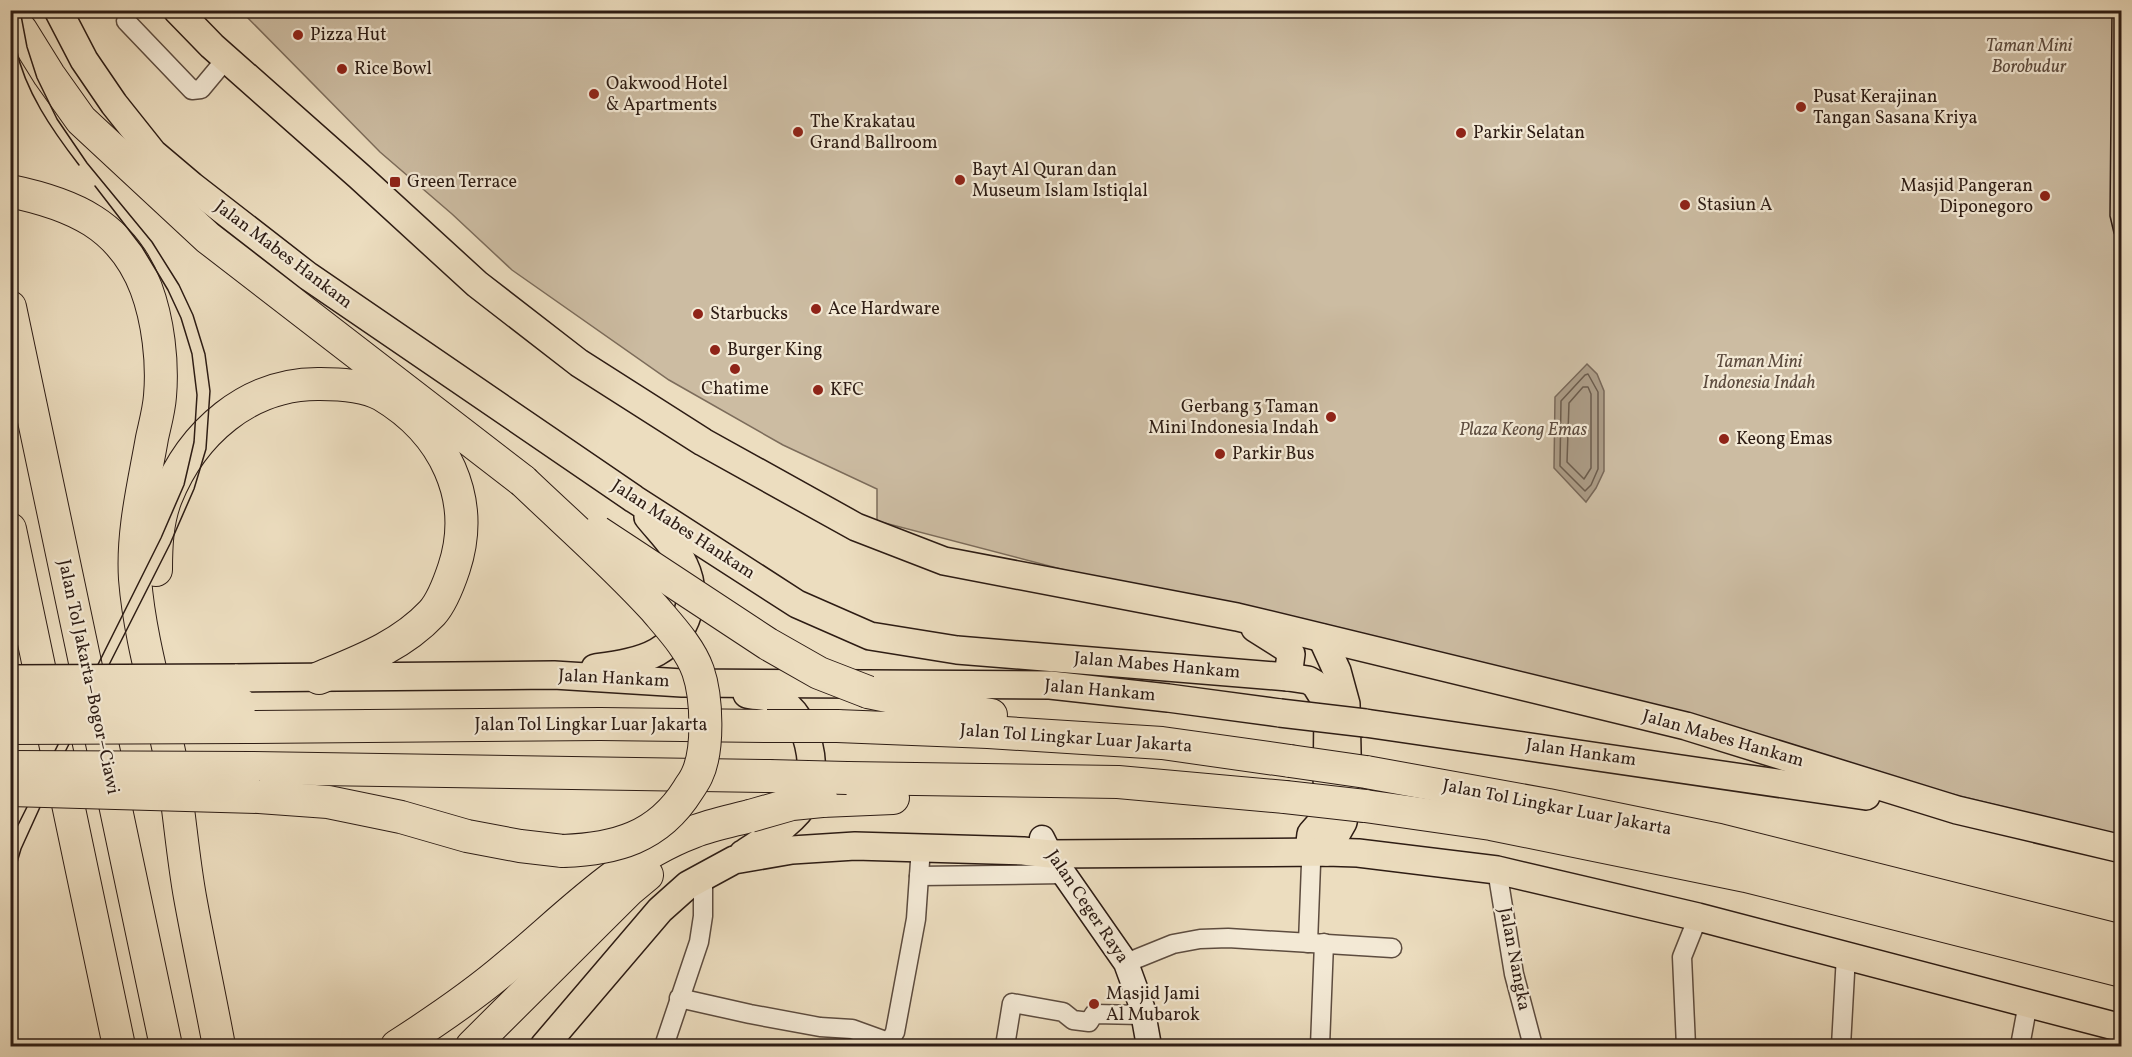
<svg xmlns="http://www.w3.org/2000/svg" width="2132" height="1057" font-family="Vollkorn,serif">
<style>
.green{fill:#ccbca2;stroke:#7c6c5b;stroke-width:1.5}
.water{fill:#ab9b85;stroke:#796858;stroke-width:1.5}
.lines{fill:none;stroke-linecap:round;stroke-linejoin:round}
.shore{stroke:#6c5c4c;stroke-width:1.5}
.street-casing{stroke:#5d4c3f;stroke-width:21}
.secondary-casing{stroke:#2d1c14;stroke-width:27}
.primary-casing{stroke:#2d1c14;stroke-width:30}
.highway-casing{stroke:#2d1c14;stroke-width:34}
.street{stroke:#f3e9d5;stroke-width:18}
.secondary{stroke:#f3e9d5;stroke-width:24}
.primary{stroke:#ecddbf;stroke-width:27}
.highway{stroke:#ecddbf;stroke-width:32}
.tram{stroke:#2d1c14;stroke-width:1.5}
.primary-bridge-casing{stroke:#2d1c14;stroke-width:30;stroke-linecap:butt}
.highway-bridge-casing{stroke:#2d1c14;stroke-width:34;stroke-linecap:butt}
.primary-bridge{stroke:#ecddbf;stroke-width:27}
.highway-bridge{stroke:#ecddbf;stroke-width:32}
.poi-dot{fill:#8f2418;stroke:#f3e9d5;stroke-width:2}
.labels{text-anchor:middle;dominant-baseline:central;stroke-width:4.5;stroke-linejoin:round;paint-order:stroke}
.poi-label{font-size:18px;fill:#2d1c14;stroke:#f3e9d5;text-anchor:start}
.park-label{font-size:18px;font-style:italic;fill:#5d4c3f;stroke:#f3e9d5}
.street-label{font-size:18px;fill:#2d1c14;stroke:#f3e9d5}
</style>
<rect width="100%" height="100%" fill="#ecddbf"/>
<filter id="stains"><feTurbulence type="fractalNoise" baseFrequency=".00333" numOctaves="4"/><feColorMatrix values="0 0 0 0 .2 0 0 0 0 .09 0 0 0 0 .02 0 0 0 .5 -.17"/></filter>
<radialGradient id="worn" r=".72"><stop offset=".6" stop-color="#630" stop-opacity="0"/><stop offset="1" stop-color="#630" stop-opacity=".3"/></radialGradient>
<polygon class="green" points="241,11 2121,11 2121,836 1340,642 877,521 877,489 783,445 669,380 512,270 452,214 380,152"/>
<polygon class="water" points="1587,364 1597,374 1604,391 1604,471 1596,488 1586,502 1554,468 1555,397"/>
<g class="lines">
<g class="shore">
<polygon points="1588,374 1598,392 1598,469 1591,485 1585,491 1560,466 1561,401 1585,375"/>
<polygon points="1583,387 1588,387 1591,394 1591,468 1584,479 1567,462 1569,403"/>
</g>
<defs>
<g id="street">
<polyline points="126,21 192,90 201,89 226,59"/>
<polyline points="1497,870 1514,974 1533,1046"/>
<polyline points="919,876 1064,874"/>
<polyline points="1308,943 1311,864 1309,851"/>
<polyline points="1126,963 1173,944 1200,939 1228,938 1392,948"/>
<polyline points="679,998 750,1014 820,1027 852,1029 888,1042"/>
<polyline points="664,1046 699,942 703,916 703,876"/>
<polyline points="884,1046 890,1041 895,1032 916,919 921,847"/>
<polyline points="1005,1046 1012,1003 1063,1012 1073,1020 1089,1022 1094,1014 1142,1015"/>
<polyline points="1320,1046 1324,943"/>
<polyline points="1686,1046 1682,957 1698,917"/>
<polyline points="1841,1046 1846,955"/>
<polyline points="2020,1046 2028,1003"/>
</g>
<polyline id="secondary" points="1042,838 1050,854 1126,963 1142,1007 1149,1046"/>
<g id="primary">
<polyline points="58,10 84,60 114,104 153,153 192,186 308,276 634,499 797,604 870,636 957,650 1288,677 1308,680 1315,684 1328,705 1327,805 1325,818 1311,834 1309,851"/>
<polyline points="177,10 212,46 359,176 477,284 579,363 703,442 856,527 944,561 1237,617 1686,726 1957,810 2122,849"/>
<polyline points="1255,628 1285,647 1291,654 1288,677"/>
<polyline points="1322,638 1337,671 1346,704 1348,799 1343,822 1326,852"/>
<path d="M595,668c21,-3 44,-6 62,-16 31,-18 42,-56 27,-87 -8,-18 -24,-33 -36,-48"/>
<polyline points="235,678 554,675 682,683 1050,685 1168,698 1280,713"/>
<polyline points="1365,723 1866,796"/>
<path d="M743,854c19,-13 53,-32 63,-54 13,-30 3,-84 -27,-100 -9,-4 -23,-4 -32,-6"/>
<polyline points="544,1046 660,910 688,885 734,860 792,850 855,846 1023,851 1050,854 1326,852 1358,853 1497,870 1698,917 2122,1028"/>
</g>
<g id="highway">
<polyline points="10,17 21,30 49,75 81,120 208,238 523,481"/>
<path d="M10,191c63,13 112,34 136,97 12,32 17,74 14,108 -1,14 -5,28 -8,42 -8,46 -20,93 -17,141 5,62 24,121 36,182 8,45 11,91 19,136 9,50 20,100 29,149"/>
<polyline points="10,307 166,1046"/>
<polyline points="10,529 119,1046"/>
<path d="M156,570c0,-24 1,-49 10,-72 26,-65 82,-115 154,-114 19,0 44,1 62,11 62,37 95,103 72,173 -5,15 -12,34 -22,45 -31,33 -72,48 -113,65"/>
<polyline points="868,692 936,706 991,715"/>
<polyline points="837,726 988,732 1162,743 1290,761"/>
<polyline points="245,727 600,724 767,726"/>
<polyline points="250,768 769,776"/>
<polyline points="1366,772 1548,805 1719,840 2122,941"/>
<polyline points="847,778 1118,782 1285,797"/>
<polyline points="259,797 328,802 401,817 467,836 520,846 563,851"/>
<polyline points="822,801 893,798"/>
<polyline points="1365,806 1491,824 1746,876 2122,971"/>
<path d="M397,1046c39,-25 76,-50 111,-80 58,-48 113,-107 185,-134 18,-7 38,-11 57,-16"/>
<polyline points="472,1046 629,890 647,875"/>
</g>
</defs>
<use href="#street" class="street-casing"/>
<use href="#secondary" class="secondary-casing"/>
<use href="#primary" class="primary-casing"/>
<use href="#highway" class="highway-casing"/>
<use href="#street" class="street"/>
<use href="#secondary" class="secondary"/>
<use href="#primary" class="primary"/>
<use href="#highway" class="highway"/>
<g class="tram">
<polyline points="2112,10 2110,216 2114,233 2122,250"/>
<path d="M10,11c2,12 3,25 6,37 9,43 36,82 63,117"/>
<polyline points="10,841 161,538 184,485 194,442 197,395 192,354 181,318 168,290 142,247 95,186"/>
<polyline points="10,886 21,849 66,750 170,544 194,489 206,449 210,391 205,354 193,315 179,285 152,242 87,163 57,119 37,78 27,47 20,10"/>
<polyline points="10,998 19,1046"/>
</g>
<defs>
<g id="primary-bridge">
<polyline points="10,679 235,678"/>
<polyline points="1280,713 1365,723"/>
</g>
<g id="highway-bridge">
<path d="M523,481c44,42 90,82 131,127 16,19 36,40 44,63 9,26 11,79 -1,104 -2,5 -6,10 -9,15 -30,48 -73,59 -125,61"/>
<polyline points="598,532 768,644 819,673 868,692"/>
<polyline points="10,703 240,704"/>
<polyline points="767,726 837,726"/>
<polyline points="10,728 245,727"/>
<polyline points="1290,761 1366,772"/>
<polyline points="10,767 250,768"/>
<polyline points="769,776 847,778"/>
<polyline points="10,790 259,797"/>
<polyline points="1285,797 1365,806"/>
<polyline points="750,816 792,804 822,801"/>
</g>
</defs>
<use href="#primary-bridge" class="primary-bridge-casing"/>
<use href="#highway-bridge" class="highway-bridge-casing"/>
<use href="#primary-bridge" class="primary-bridge"/>
<use href="#highway-bridge" class="highway-bridge"/>
</g>
<g class="poi-dot">
<circle cx="298" cy="35" r="6"/>
<circle cx="342" cy="69" r="6"/>
<circle cx="594" cy="94" r="6"/>
<circle cx="1801" cy="107" r="6"/>
<circle cx="798" cy="132" r="6"/>
<circle cx="1461" cy="133" r="6"/>
<circle cx="960" cy="180" r="6"/>
<rect x="389" y="176" width="12" height="12" rx="3"/>
<circle cx="2045" cy="196" r="6"/>
<circle cx="1685" cy="205" r="6"/>
<circle cx="816" cy="309" r="6"/>
<circle cx="698" cy="314" r="6"/>
<circle cx="715" cy="350" r="6"/>
<circle cx="735" cy="369" r="6"/>
<circle cx="818" cy="390" r="6"/>
<circle cx="1331" cy="417" r="6"/>
<circle cx="1724" cy="439" r="6"/>
<circle cx="1220" cy="454" r="6"/>
<circle cx="1094" cy="1004" r="6"/>
</g>
<g class="labels">
<g class="poi-label">
<text x="310" y="35">Pizza Hut</text>
<text x="354" y="69">Rice Bowl</text>
<text x="606" y="84">Oakwood Hotel<tspan x="606" dy="21">&amp; Apartments</tspan></text>
<text x="1813" y="97">Pusat Kerajinan<tspan x="1813" dy="21">Tangan Sasana Kriya</tspan></text>
<text x="810" y="122">The Krakatau<tspan x="810" dy="21">Grand Ballroom</tspan></text>
<text x="1473" y="133">Parkir Selatan</text>
<text x="972" y="170">Bayt Al Quran dan<tspan x="972" dy="21">Museum Islam Istiqlal</tspan></text>
<text x="407" y="182">Green Terrace</text>
<text x="2033" y="186" text-anchor="end">Masjid Pangeran<tspan x="2033" dy="21">Diponegoro</tspan></text>
<text x="1697" y="205">Stasiun A</text>
<text x="828" y="309">Ace Hardware</text>
<text x="710" y="314">Starbucks</text>
<text x="727" y="350">Burger King</text>
<text x="735" y="389" text-anchor="middle">Chatime</text>
<text x="830" y="390">KFC</text>
<text x="1319" y="407" text-anchor="end">Gerbang 3 Taman<tspan x="1319" dy="21">Mini Indonesia Indah</tspan></text>
<text x="1736" y="439">Keong Emas</text>
<text x="1232" y="454">Parkir Bus</text>
<text x="1106" y="994">Masjid Jami<tspan x="1106" dy="21">Al Mubarok</tspan></text>
</g>
<g class="park-label">
<text x="2029" y="46">Taman Mini<tspan x="2029" dy="21">Borobudur</tspan></text>
<text x="1759" y="362">Taman Mini<tspan x="1759" dy="21">Indonesia Indah</tspan></text>
<text x="1523" y="430">Plaza Keong Emas</text>
</g>
<g class="street-label">
<text transform="translate(283 255) rotate(37)">Jalan Mabes Hankam</text>
<text transform="translate(683 530) rotate(33)">Jalan Mabes Hankam</text>
<text transform="translate(1157 666) rotate(5)">Jalan Mabes Hankam</text>
<text transform="translate(88 677) rotate(78)">Jalan Tol Jakarta–Bogor–Ciawi</text>
<text transform="translate(614 679) rotate(3)">Jalan Hankam</text>
<text transform="translate(1100 691) rotate(5)">Jalan Hankam</text>
<text x="591" y="725">Jalan Tol Lingkar Luar Jakarta</text>
<text transform="translate(1076 739) rotate(4)">Jalan Tol Lingkar Luar Jakarta</text>
<text transform="translate(1723 739) rotate(16)">Jalan Mabes Hankam</text>
<text transform="translate(1581 753) rotate(8)">Jalan Hankam</text>
<text transform="translate(1557 808) rotate(11)">Jalan Tol Lingkar Luar Jakarta</text>
<text transform="translate(1087 907) rotate(56)">Jalan Ceger Raya</text>
<text transform="translate(1514 959) rotate(79)">Jalan Nangka</text>
</g>
</g>
<rect width="2132" height="1057" fill="none" stroke="#ecddbf" stroke-width="36"/>
<rect x="12" y="12" width="2108" height="1033" fill="none" stroke="#2d1c14" stroke-width="3"/>
<rect x="18" y="18" width="2096" height="1021" fill="none" stroke="#2d1c14" stroke-width="1.5"/>
<rect width="100%" height="100%" filter="url(#stains)"/>
<rect width="100%" height="100%" fill="url(#worn)"/>
</svg>
